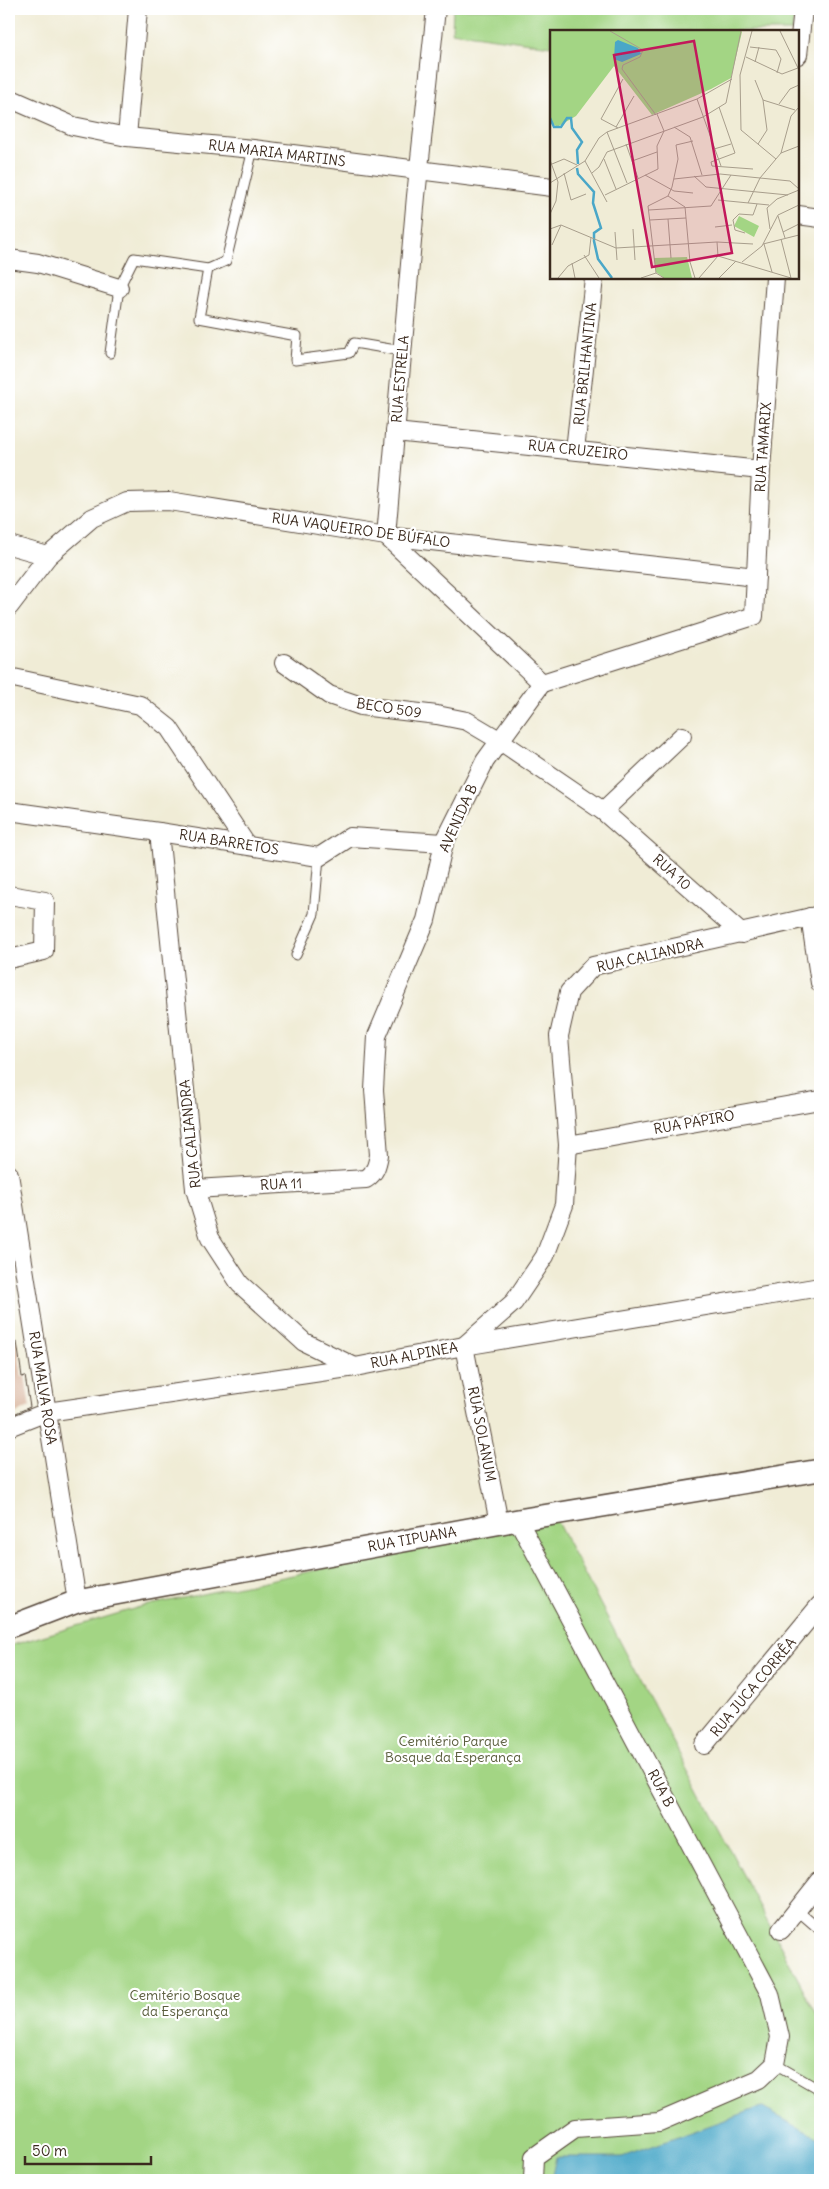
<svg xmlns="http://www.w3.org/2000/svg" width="829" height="2189" font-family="Delius,sans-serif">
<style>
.green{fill:#a3d584;stroke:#6f8051}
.water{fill:#4aa7c8;stroke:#426873}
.building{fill:#d0a68a}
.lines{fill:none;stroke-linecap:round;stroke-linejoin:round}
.service-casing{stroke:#56473a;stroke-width:11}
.minor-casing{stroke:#56473a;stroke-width:20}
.tertiary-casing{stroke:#56473a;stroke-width:24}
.service{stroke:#fff;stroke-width:9}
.minor{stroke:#fff;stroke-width:18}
.tertiary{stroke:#fff;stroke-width:21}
.labels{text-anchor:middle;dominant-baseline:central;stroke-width:4.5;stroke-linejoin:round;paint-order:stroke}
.street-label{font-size:14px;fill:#3b2a1e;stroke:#fff}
.park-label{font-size:14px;fill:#5a5d3d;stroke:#fff}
.inset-river{fill:none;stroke:#4aa7c8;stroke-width:2.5}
.inset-road{fill:none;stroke:#a89e8c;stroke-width:1}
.view{fill:#c2185b;fill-opacity:0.15;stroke:#c2185b;stroke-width:2.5}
.inset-edge{fill:none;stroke:#3b2a1e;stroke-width:2.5}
</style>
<rect width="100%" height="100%" fill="#fff"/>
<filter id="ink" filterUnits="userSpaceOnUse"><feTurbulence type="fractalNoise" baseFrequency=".02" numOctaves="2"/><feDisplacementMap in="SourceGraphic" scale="10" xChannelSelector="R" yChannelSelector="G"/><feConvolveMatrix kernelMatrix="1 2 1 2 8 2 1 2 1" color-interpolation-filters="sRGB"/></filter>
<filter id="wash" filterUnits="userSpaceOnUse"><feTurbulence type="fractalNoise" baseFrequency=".0096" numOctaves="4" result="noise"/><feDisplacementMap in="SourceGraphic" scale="20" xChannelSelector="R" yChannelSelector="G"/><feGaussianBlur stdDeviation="1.12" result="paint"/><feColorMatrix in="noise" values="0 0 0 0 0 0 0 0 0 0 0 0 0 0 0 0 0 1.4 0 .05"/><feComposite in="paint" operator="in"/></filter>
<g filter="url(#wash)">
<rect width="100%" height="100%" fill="#f0ecd6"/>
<g class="green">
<polygon points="453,9 795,9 792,31 552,31 551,46 452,32"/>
<polygon points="556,1520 820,2021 820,2180 9,2180 9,1646 140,1607"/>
</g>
<polygon class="water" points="761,2107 820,2139 820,2180 551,2180 556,2157 622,2157"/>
<g id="blocks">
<polygon class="building" points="17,1342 22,1377 25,1376 30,1407 9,1416 9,1343"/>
</g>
</g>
<g filter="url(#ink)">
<use href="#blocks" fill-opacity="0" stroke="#56473a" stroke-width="1"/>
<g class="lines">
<defs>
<g id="service">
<polyline points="208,269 199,318 297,336 295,360 349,353 354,343 402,351"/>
<polyline points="110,353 119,288 134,258 208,269 226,261 253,149"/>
<polyline points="296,955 314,914 319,857"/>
<polyline points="797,1910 820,1930"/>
<polyline points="775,2064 820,2090"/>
</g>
<g id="minor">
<polyline points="436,9 416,196 386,536 542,683"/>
<polyline points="798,55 803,9"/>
<polyline points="9,98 73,126 127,137 253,149 552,187"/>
<polyline points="127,137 138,9"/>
<polyline points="798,215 820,218"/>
<polyline points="9,259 38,263 119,288"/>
<polyline points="395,432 761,470"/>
<polyline points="575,450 594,278"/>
<polyline points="9,545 48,556"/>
<polyline points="9,607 48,556 92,518 127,502 169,501 386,536 756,577"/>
<polyline points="284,663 329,695 361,706 437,715 467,721 499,740 603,811 742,934"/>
<polyline points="9,677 140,705 169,728 246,844"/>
<polyline points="9,811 159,832 319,857 350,837 444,843"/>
<polyline points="603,811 682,736"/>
<polyline points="159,832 195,1189 210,1238 240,1284 304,1342 355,1367"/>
<polyline points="9,895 45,901 44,951 9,959"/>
<polyline points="810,917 820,983"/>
<polyline points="568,1145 820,1100"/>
<polyline points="9,1174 77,1601"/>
<path d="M195,1189l171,-10c9,-6 11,-13 13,-24l-5,-65 3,-54 49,-116 18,-77 41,-82 57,-78 212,-67 7,-146 14,-192"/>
<polyline points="9,1427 47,1412 355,1367 464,1346 820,1287"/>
<polyline points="518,1520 770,1994 780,2037 775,2064 759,2079 659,2122 575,2128 534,2157 533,2180"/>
<polyline points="499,1523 464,1346 514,1302 545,1256 564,1205 568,1145 559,1036 569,992 593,966 820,915"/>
<polyline points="704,1745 820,1605"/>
<polyline points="781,1930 820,1881"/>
</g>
<polyline id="tertiary" points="9,1627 77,1601 518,1520 820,1470"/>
</defs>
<use href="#service" class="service-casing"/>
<use href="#minor" class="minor-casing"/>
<use href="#tertiary" class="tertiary-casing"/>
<use href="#service" class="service"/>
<use href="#minor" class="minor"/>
<use href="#tertiary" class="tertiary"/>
</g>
</g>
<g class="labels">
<g class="street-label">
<text transform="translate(277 153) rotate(7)">RUA MARIA MARTINS</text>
<text transform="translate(585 364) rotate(-84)">RUA BRILHANTINA</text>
<text transform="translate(400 379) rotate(-85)">RUA ESTRELA</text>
<text transform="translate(763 447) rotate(-86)">RUA TAMARIX</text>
<text transform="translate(578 450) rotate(6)">RUA CRUZEIRO</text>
<text transform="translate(361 530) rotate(8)">RUA VAQUEIRO DE BÚFALO</text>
<text transform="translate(389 708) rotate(9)">BECO 509</text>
<text transform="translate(458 818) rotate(-66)">AVENIDA B</text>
<text transform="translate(229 842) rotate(9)">RUA BARRETOS</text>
<text transform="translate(672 872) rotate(42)">RUA 10</text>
<text transform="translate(650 955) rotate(-13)">RUA CALIANDRA</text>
<text transform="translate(694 1122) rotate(-10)">RUA PAPIRO</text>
<text transform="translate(190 1134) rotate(-96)">RUA CALIANDRA</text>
<text transform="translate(281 1184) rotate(-3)">RUA 11</text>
<text transform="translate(414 1355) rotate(-11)">RUA ALPINEA</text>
<text transform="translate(43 1388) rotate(81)">RUA MALVA ROSA</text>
<text transform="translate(482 1434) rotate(79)">RUA SOLANUM</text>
<text transform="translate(412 1539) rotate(-10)">RUA TIPUANA</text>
<text transform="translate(753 1687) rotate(-50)">RUA JUCA CORRÊA</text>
<text transform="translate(661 1788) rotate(62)">RUA B</text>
</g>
<g class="park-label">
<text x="453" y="1741">Cemitério Parque<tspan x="453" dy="16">Bosque da Esperança</tspan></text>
<text x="185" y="1995">Cemitério Bosque<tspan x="185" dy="16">da Esperança</tspan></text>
</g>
</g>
<g transform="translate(550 30)">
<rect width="249" height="249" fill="#f0ecd6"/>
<path d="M0,1h191l1,1 -11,46 -20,11 -59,26 -38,-49 -38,50 -19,11 -7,-6zM189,186l20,10 -5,11 -20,-11zM137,227l5,21h-28l-8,-6 -2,-14z" fill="#a3d584"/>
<path d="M68,10l20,8 3,6 -19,8 -8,-3 1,-17z" fill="#4aa7c8"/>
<path class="inset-river" d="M0,88l4,9h7l6,-9h4l1,10 10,14 -5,8 1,14M27,138l1,6 16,18 -1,11 8,25 -7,5v8l4,18 14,19"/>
<path class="inset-road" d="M60,1l33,19 -3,7 -17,8 -1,4 34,46M202,1l-12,44 1,55 35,29M230,1l18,37M200,17l26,3 5,9 -4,14M196,27l36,17 16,-6M205,32l4,-15M205,50l8,20 4,30 -9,14M147,69l24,67M213,70l32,10M229,74l11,-15 9,-4M169,77l16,46 -24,9 1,4 41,3M66,97l18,-31M124,97l16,10 12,38M68,98l-17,-9 22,-40M57,102l20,51M76,114l12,34M164,119l17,-5M231,123l18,-7M54,129l12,30M0,130l8,22 -2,19 -6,13M35,131l22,41M82,131l25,-9M2,134l12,-5 13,6M14,143l7,27 15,-6M42,143l7,-6 8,-15 96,-35 23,-14 15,-72M95,145l29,16 19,2M144,146l12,11 82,8M124,149l46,-5 70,7 9,8M0,153l35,-22 14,-23 8,-6 90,-33 35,-20M55,165l53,-26 -1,-23 7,-15 -7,-17M118,166l17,11 5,55 5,16M168,170l51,5M198,173l12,-25 21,-25 10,-37 8,-9M99,180l62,-4 20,-31M228,186l7,22M118,189l3,39M100,190l36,-2M165,197l17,-2M0,199l11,-4 55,23 101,-6 36,2M83,199l2,31M220,199l-3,-21 10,-9 22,-9M65,202l2,28M233,202l16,-8M195,203l-10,-3 -2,-10 6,-6 14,1 4,-11M231,209l10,39M167,212l1,14 73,22M213,214l36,-9M214,214l8,28M2,215l9,-20M34,225l15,23M192,232l20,-16 16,-31 21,-10M22,233l3,15M106,243l-8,-67 20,-10 4,-9 6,-28 -2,-14 17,-4M8,248l10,-12 21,-11 2,-18M91,248l15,-5 8,5M149,248l19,-22M169,248l17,-17"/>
<path class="view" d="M144,11l38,212 -80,14 -38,-212z"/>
<rect width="249" height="249" class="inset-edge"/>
</g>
<rect width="829" height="2189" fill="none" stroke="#fff" stroke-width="30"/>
<path d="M25 2156v8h126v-8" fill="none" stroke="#3b2a1e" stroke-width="2.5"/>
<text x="32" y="2156" font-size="15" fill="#3b2a1e" stroke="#ffffff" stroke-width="4" paint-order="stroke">50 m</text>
</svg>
